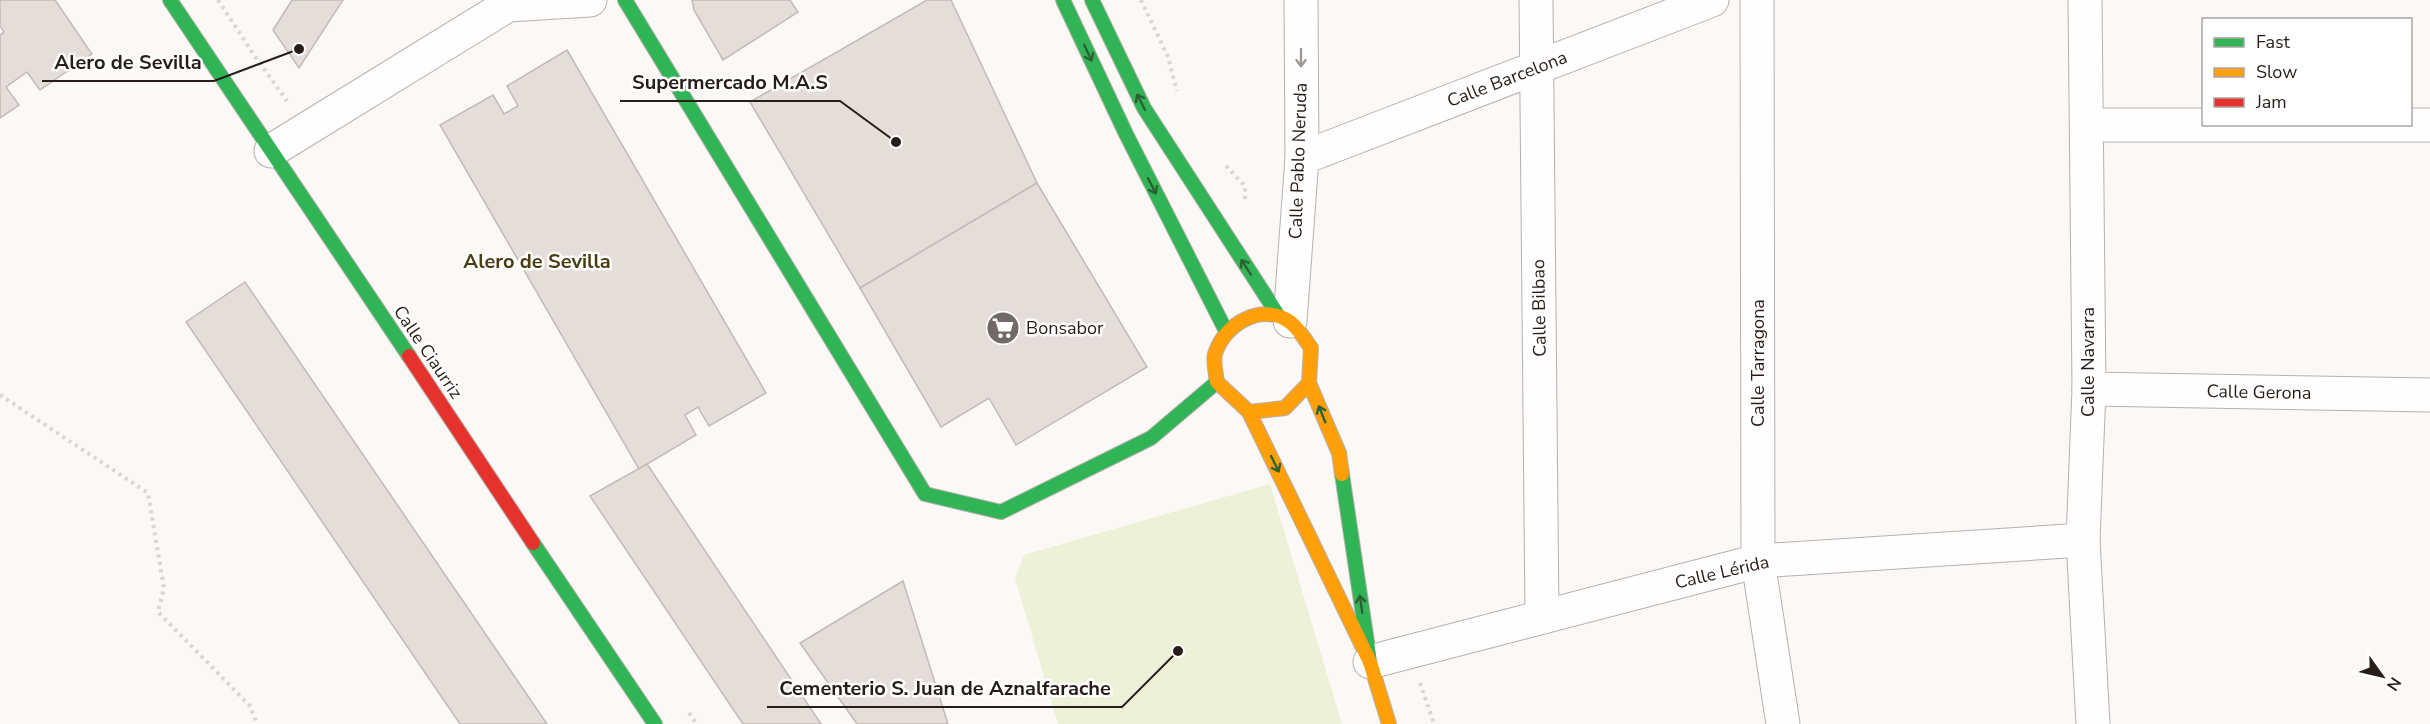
<svg xmlns="http://www.w3.org/2000/svg" width="2430" height="724" font-family="'Nunito Sans',sans-serif">
<style>
.green{fill:#ecf1d7}
.building{fill:#e5ddda;stroke:#c2bab7;stroke-width:1.5}
.lines{fill:none;stroke-linecap:round;stroke-linejoin:round}
.street-casing{stroke:#b7b0ad;stroke-width:35}
.fast-casing{stroke:#b7b0ad;stroke-width:16}
.slow-casing{stroke:#b7b0ad;stroke-width:16}
.jam-casing{stroke:#b7b0ad;stroke-width:16}
.path{stroke:#d8d5d5;stroke-width:4;stroke-dasharray:3 4.5;stroke-linecap:butt}
.street{stroke:#fefefe;stroke-width:33}
.fast{stroke:#30b455;stroke-width:14}
.slow{stroke:#ff9f0a;stroke-width:14}
.jam{stroke:#e5322d;stroke-width:14}
.oneway{stroke:#2c6133}
.oneway2{stroke:#9e9996}
.labels{text-anchor:middle;dominant-baseline:central;stroke-width:5;stroke-linejoin:round;paint-order:stroke}
.street-label{font-size:18px;fill:#281d18;stroke:#fff}
.poi-label{font-size:18px;fill:#281d18;stroke:#fff;text-anchor:start}
.neighbourhood-label{font-size:20px;font-weight:bold;fill:#493d14;stroke:#fff}
.leader{fill:none;stroke:#281d18;stroke-width:2}
.callout-dot{fill:#281d18;stroke:#fff;stroke-width:2}
.callout-label{font-size:20px;text-anchor:middle;font-weight:bold;fill:#281d18;stroke:#fff;stroke-width:5;stroke-linejoin:round;paint-order:stroke}
</style>
<rect width="100%" height="100%" fill="#fbf8f6"/>
<polygon class="green" points="1270,484 1342,724 1058,724 1015,578 1024,555"/>
<g class="building">
<polygon points="0,0 55,0 92,54 40,90 27,72 6,87 19,105 0,118 0,35 4,32 0,26"/>
<polygon points="292,0 343,0 299,68 273,30"/>
<polygon points="692,0 790,0 798,12 723,60 694,10"/>
<polygon points="927,0 951,0 1037,183 860,288 750,102"/>
<polygon points="567,50 766,393 709,426 698,407 685,415 696,435 639,469 440,125 493,95 504,114 518,106 507,86"/>
<polygon points="1037,183 1147,367 1016,445 989,398 941,427 860,288"/>
<polygon points="245,282 547,724 460,724 186,322"/>
<polygon points="647,464 821,724 743,724 590,496"/>
<polygon points="903,581 948,724 857,724 800,643"/>
</g>
<g class="lines">
<defs>
<g id="street">
<polyline points="1536,0 1542,617"/>
<polyline points="1757,0 1758,561 1783,724"/>
<polyline points="2085,0 2089,389 2083,540 2093,724"/>
<polyline points="2088,125 2430,125"/>
<polyline points="271,151 508,5 590,0"/>
<polyline points="1302,158 1712,0"/>
<polyline points="1290,321 1302,158 1301,0"/>
<polyline points="2089,389 2430,395"/>
<polyline points="1370,662 1758,561 2083,540"/>
</g>
<g id="fast">
<polyline points="170,0 409,356"/>
<polyline points="625,0 925,494 1001,512 1151,438 1217,382"/>
<polyline points="1063,0 1126,134 1226,331"/>
<polyline points="1092,0 1144,108 1278,315"/>
<polyline points="1342,474 1370,662"/>
<polyline points="533,543 655,724"/>
</g>
<g id="slow">
<path d="M1309,383l-24,25 -36,4 -32,-30c-1,-9 -4,-19 -2,-28 9,-30 47,-52 75,-32 9,7 15,17 21,26l-2,35 30,70 3,21"/>
<polyline points="1249,412 1370,662 1389,724"/>
</g>
<polyline id="jam" points="409,356 533,543"/>
</defs>
<use href="#street" class="street-casing"/>
<use href="#fast" class="fast-casing"/>
<use href="#slow" class="slow-casing"/>
<use href="#jam" class="jam-casing"/>
<g class="path">
<polyline points="218,0 254,55 287,101"/>
<polyline points="1141,0 1168,57 1177,91"/>
<polyline points="1226,166 1245,186 1245,199"/>
<polyline points="0,395 148,493 164,588 158,612 250,706 257,724"/>
<polyline points="1420,683 1434,724"/>
<polyline points="689,713 697,724"/>
</g>
<use href="#street" class="street"/>
<use href="#fast" class="fast"/>
<use href="#slow" class="slow"/>
<use href="#jam" class="jam"/>
</g>
<defs><path id="oneway-shaft" d="M-6 0H5M1.5-3L5.5 0L1.5 3" fill="none" stroke-width="1.6" stroke-linecap="round" stroke-linejoin="round" transform="scale(1.5)"/></defs>
<g class="oneway">
<use href="#oneway-shaft" transform="translate(1088 53) rotate(65)"/>
<use href="#oneway-shaft" transform="translate(1141 102) rotate(-117)"/>
<use href="#oneway-shaft" transform="translate(1152 186) rotate(63)"/>
<use href="#oneway-shaft" transform="translate(1246 267) rotate(-123)"/>
<use href="#oneway-shaft" transform="translate(1322 414) rotate(-112)"/>
<use href="#oneway-shaft" transform="translate(1275 464) rotate(64)"/>
<use href="#oneway-shaft" transform="translate(1361 604) rotate(-98)"/>
</g>
<use class="oneway2" href="#oneway-shaft" transform="translate(1301 58) rotate(90)"/>
<defs>
<symbol id="supermarket-disc" viewBox="-11 -11 22 22"><circle r="9.5" fill="#726a66" stroke="#fff"/><path d="M-6-5.5h2.5l.6 2H6L4.5 2H-2.5L-4.4-4H-6ZM-1.5 3.2a1.3 1.3 0 1 0 .1 0ZM3 3.2a1.3 1.3 0 1 0 .1 0Z" fill="#fff"/></symbol>
</defs>
<g fill-rule="evenodd">
<use href="#supermarket-disc" x="984" y="309" width="38" height="38"/>
</g>
<g class="labels">
<g class="street-label">
<text transform="translate(1507 79) rotate(-21)">Calle Barcelona</text>
<text transform="translate(1298 161) rotate(-88)">Calle Pablo Neruda</text>
<text transform="translate(1539 308) rotate(-91)">Calle Bilbao</text>
<text transform="translate(428 352) rotate(56)">Calle Ciaurriz</text>
<text transform="translate(2088 362) rotate(-90)">Calle Navarra</text>
<text transform="translate(1758 363) rotate(-90)">Calle Tarragona</text>
<text transform="translate(2259 392) rotate(1)">Calle Gerona</text>
<text transform="translate(1722 572) rotate(-13)">Calle Lérida</text>
</g>
<g class="poi-label">
<text x="1026" y="328">Bonsabor</text>
</g>
<g class="neighbourhood-label">
<text x="537" y="261">Alero de Sevilla</text>
</g>
</g>
<path class="leader" d="M299 49L214 81H42M896 142L840 101H620M1178 651L1122 707H767"/>
<g class="callout-dot">
<circle cx="299" cy="49" r="6"/>
<circle cx="896" cy="142" r="6"/>
<circle cx="1178" cy="651" r="6"/>
</g>
<g class="callout-label">
<text x="128" y="69">Alero de Sevilla</text>
<text x="730" y="89">Supermercado M.A.S</text>
<text x="945" y="695">Cementerio S. Juan de Aznalfarache</text>
</g>
<rect x="2202" y="18" width="210" height="108" fill="#ffffff" stroke="#a9a5a3" stroke-width="1.5"/>
<rect x="2214" y="38" width="30" height="9" fill="#30b455" stroke="#a9a5a3" stroke-width="1.5"/>
<text x="2256" y="48" font-size="18" fill="#281d18">Fast</text>
<rect x="2214" y="68" width="30" height="9" fill="#ff9f0a" stroke="#a9a5a3" stroke-width="1.5"/>
<text x="2256" y="78" font-size="18" fill="#281d18">Slow</text>
<rect x="2214" y="98" width="30" height="9" fill="#e5322d" stroke="#a9a5a3" stroke-width="1.5"/>
<text x="2256" y="108" font-size="18" fill="#281d18">Jam</text>
<g transform="translate(2382 676) rotate(124)" stroke="#ffffff" stroke-width="4.5" paint-order="stroke">
<path d="M0-4.5L10 22L0 15L-10 22Z" fill="#281d18"/>
<text y="-9" font-size="16" font-weight="bold" text-anchor="middle" fill="#281d18">N</text>
</g>
</svg>
